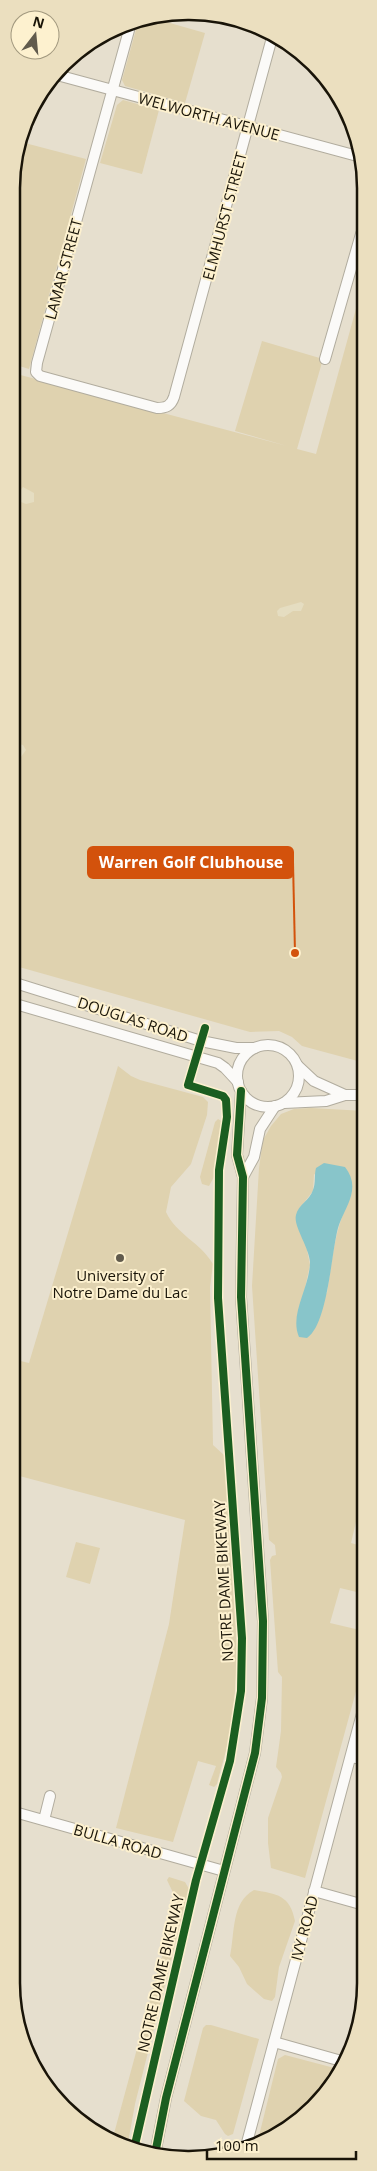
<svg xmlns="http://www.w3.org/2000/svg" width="377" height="2171" font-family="'Open Sans',sans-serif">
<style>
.green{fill:#dfd2af;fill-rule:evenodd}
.sand{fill:#e5ddc1}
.water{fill:#88c5ca}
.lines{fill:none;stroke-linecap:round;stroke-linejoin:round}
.minor-casing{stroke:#b1ac9e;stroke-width:12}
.minor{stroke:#fbfaf8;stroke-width:10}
.cycleway-casing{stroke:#fdf1cf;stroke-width:11}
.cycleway{stroke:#1b5e20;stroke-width:8}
.poi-dot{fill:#615b4d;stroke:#fdf1cf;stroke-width:2}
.labels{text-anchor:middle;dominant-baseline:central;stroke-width:4;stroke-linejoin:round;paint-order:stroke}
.street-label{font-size:15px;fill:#191408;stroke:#fdf1cf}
.poi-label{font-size:15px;fill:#191408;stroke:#fdf1cf}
.rim{fill:none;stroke:#191408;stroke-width:2.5}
.leader{fill:none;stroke:#d3520c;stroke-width:2}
.callout-dot{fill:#d3520c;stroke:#fdf1cf;stroke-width:2}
.callout{fill:#d3520c;stroke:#d3520c;stroke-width:2}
.callout-label{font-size:16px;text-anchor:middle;font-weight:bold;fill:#fff}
</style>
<rect width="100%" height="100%" fill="#e6dfce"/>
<g class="green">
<polygon points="142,17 149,17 205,33 185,103 125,86 122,80 139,19"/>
<polygon points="123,100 159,110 142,174 100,163 117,105"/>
<polygon points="21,142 86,159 29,369 13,364 13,166"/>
<polygon points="365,276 365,1063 302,1046 292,1037 279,1031 250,1032 12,965 13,373 287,446 235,431 262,341 323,359 297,449 316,454"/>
<path d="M118,1066l13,10 9,4 63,17 5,5 -1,13 -16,49 -20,23 -5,25c10,22 35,31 47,52l-3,23 3,158 12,11c6,88 20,189 5,277 -3,17 -9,34 -13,51l-3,3 -5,-2 7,-19 -18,-5 -25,81 -57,-14 53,-204 16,-104 -173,-46v-115l17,4z"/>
<path d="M311,1108l54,3v394h-5l-9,38 14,4v47l-25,-6 -10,35 34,8v31l-59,216 -34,-10 -3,-25v-25l14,-41 -1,-4 -5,-6 5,-36 1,-54 -4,-5 -8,-112 2,-4 4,-1 -1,-10 -6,-5 -17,-254 7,-118 4,-28 8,-14 10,-12 13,-5zM314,1174l37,22c-16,30 -19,64 -24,97l-25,9 8,-37 -11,-56 14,-18z"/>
<polygon points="218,1119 223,1122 214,1177 209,1186 202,1184 200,1177 215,1122"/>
<polygon points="76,1542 100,1548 90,1584 66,1577"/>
<polygon points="169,1877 185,1882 189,1889 135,2104 127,2148 112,2141 177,1901 167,1880"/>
<path d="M254,1890c23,4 36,5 41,31l-16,46 -4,30 -3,4 -8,-2 -17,-15 -8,-17 -9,-11c5,-22 1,-54 24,-66z"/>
<polygon points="206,2025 211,2025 259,2039 233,2134 228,2136 225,2134 216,2120 201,2116 184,2101 203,2028"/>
<polygon points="285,2055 342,2070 305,2116 257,2144 278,2059"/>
</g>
<g class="sand">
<polygon points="23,487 34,493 34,502 26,504 16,500 16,496"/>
<polygon points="301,602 304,604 301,611 293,611 284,617 278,616 277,611 280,608"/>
<polygon points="12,742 23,745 26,750 21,757 17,756 19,760 17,768 12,768"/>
</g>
<path class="water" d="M324,1163l21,4c7,9 9,18 6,29 -3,11 -10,21 -13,32 -7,26 -10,96 -31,110l-8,-1c-10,-23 11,-50 11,-75 -1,-15 -17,-36 -14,-47 2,-10 14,-15 17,-25 3,-7 1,-15 3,-22z"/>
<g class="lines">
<defs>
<g id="minor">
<path d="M131,23l-94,340 -1,9 4,4 117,32c9,0 14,-2 17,-11l99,-363"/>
<polyline points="57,75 361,157"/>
<polyline points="325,359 361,234 365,226"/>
<polyline points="12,982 201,1041 236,1048 255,1048"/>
<polyline points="12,1003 218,1063 225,1068 238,1082"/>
<circle cx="268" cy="1076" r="31"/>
<polyline points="298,1066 314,1081 345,1095"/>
<polyline points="284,1103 326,1101 345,1095 365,1095"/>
<polyline points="243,1177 254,1157 260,1129 275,1106"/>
<polyline points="351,1757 364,1760"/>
<polyline points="11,1811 224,1871"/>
<polyline points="44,1820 50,1796"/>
<polyline points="314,1891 364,1905"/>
<polyline points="274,2042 345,2062"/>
<polyline points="245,2150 364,1706"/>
<polyline points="155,2154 166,2098 255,1753 262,1698 263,1621 241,1297 243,1177 237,1155 241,1091"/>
</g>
</defs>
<use href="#minor" class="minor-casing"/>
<use href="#minor" class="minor"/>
<defs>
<g id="cycleway">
<polyline points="134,2149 196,1880 230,1761 241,1691 242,1638 218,1298 219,1170 227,1117 226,1100 223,1096 188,1085 205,1028"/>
<polyline points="155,2154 166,2098 255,1753 262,1698 263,1621 241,1297 243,1177 237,1155 241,1091"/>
</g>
</defs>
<use href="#cycleway" class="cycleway-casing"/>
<use href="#cycleway" class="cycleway"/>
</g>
<circle class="poi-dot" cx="120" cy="1258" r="5"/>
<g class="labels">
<g class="street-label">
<text transform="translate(209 116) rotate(15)">WELWORTH AVENUE</text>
<text transform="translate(224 216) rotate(-75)">ELMHURST STREET</text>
<text transform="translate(63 269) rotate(-75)">LAMAR STREET</text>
<text transform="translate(133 1019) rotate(18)">DOUGLAS ROAD</text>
<text transform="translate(223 1581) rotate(-93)">NOTRE DAME BIKEWAY</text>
<text transform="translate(118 1841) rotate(16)">BULLA ROAD</text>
<text transform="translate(304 1928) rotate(-75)">IVY ROAD</text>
<text transform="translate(160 1973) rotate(-77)">NOTRE DAME BIKEWAY</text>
</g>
<g class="poi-label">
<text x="120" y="1275">University of<tspan x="120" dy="17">Notre Dame du Lac</tspan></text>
</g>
</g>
<path d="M0 0H377V2171H0ZM188 20H189A168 168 0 0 1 357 188V1983A168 168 0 0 1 189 2151H188A168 168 0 0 1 20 1983V188A168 168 0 0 1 188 20Z" fill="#ebdfbf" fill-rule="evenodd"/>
<path class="rim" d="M188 20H189A168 168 0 0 1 357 188V1983A168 168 0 0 1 189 2151H188A168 168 0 0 1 20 1983V188A168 168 0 0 1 188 20Z"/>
<path class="leader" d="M295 953L293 862"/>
<circle class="callout-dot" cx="295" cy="953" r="5"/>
<rect class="callout" x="88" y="847" width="205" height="31" rx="5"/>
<g class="callout-label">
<text x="191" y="868">Warren Golf Clubhouse</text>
</g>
<g transform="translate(35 35) rotate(16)"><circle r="24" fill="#fdf1cf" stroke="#a2997f"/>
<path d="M0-4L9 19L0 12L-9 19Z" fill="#615b4d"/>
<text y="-8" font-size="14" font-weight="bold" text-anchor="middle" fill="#191408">N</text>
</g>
<path d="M207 2151v8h149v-8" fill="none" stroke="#191408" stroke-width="2.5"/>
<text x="215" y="2151" font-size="15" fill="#191408" stroke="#fdf1cf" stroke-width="4" paint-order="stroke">100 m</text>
</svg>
